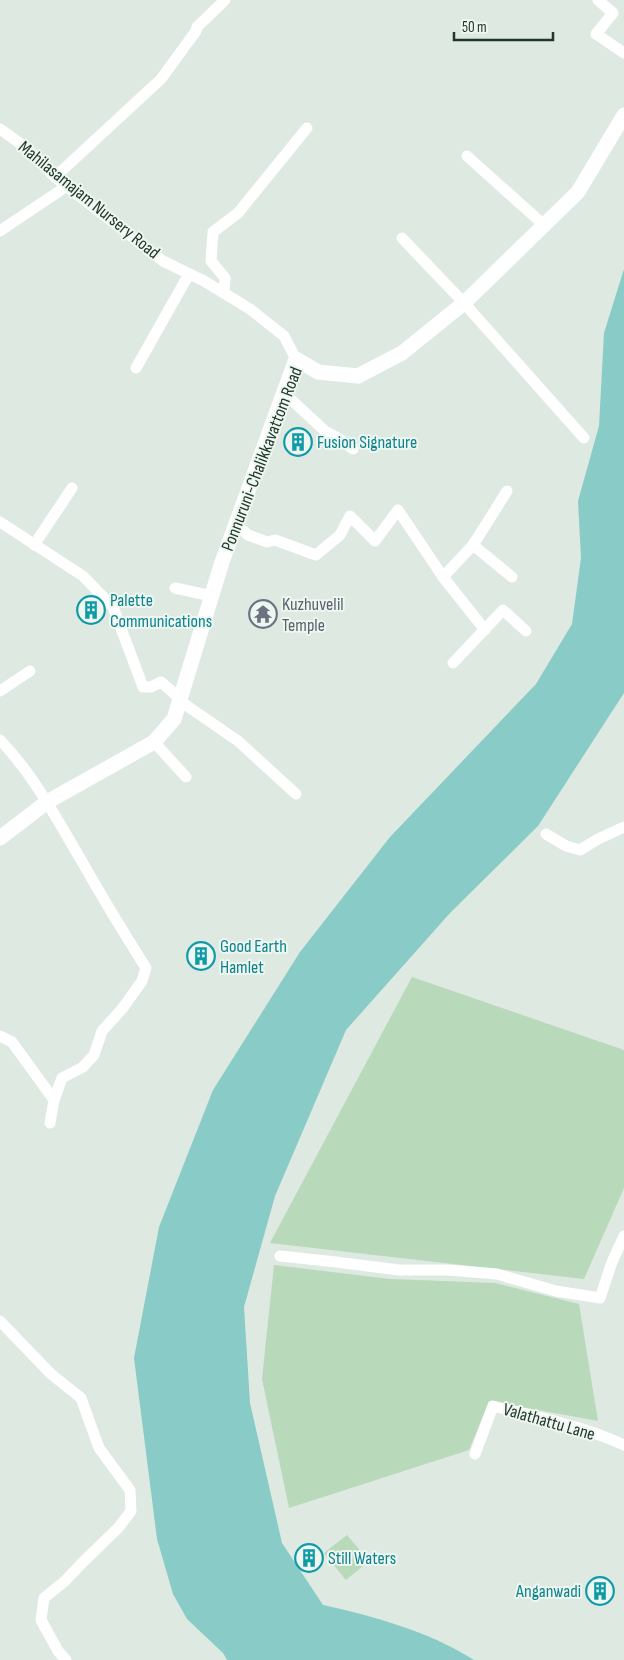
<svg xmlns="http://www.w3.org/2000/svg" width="624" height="1660" font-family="'Sofia Sans Condensed',sans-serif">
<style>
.green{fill:#b8d9ba}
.water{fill:#89cbc7}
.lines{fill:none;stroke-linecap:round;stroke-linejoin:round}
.street{stroke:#fff;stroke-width:11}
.secondary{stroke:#fff;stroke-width:15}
.labels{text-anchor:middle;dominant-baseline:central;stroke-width:4;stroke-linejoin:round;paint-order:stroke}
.street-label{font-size:18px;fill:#21372c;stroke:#eef6f0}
.culture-label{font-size:18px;fill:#0d838f;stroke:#eef6f0;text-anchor:start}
.worship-label{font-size:18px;fill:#5b616d;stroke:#eef6f0;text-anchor:start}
</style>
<rect width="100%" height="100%" fill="#dee9e2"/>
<g class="green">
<polygon points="412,977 624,1050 624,1188 584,1279 270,1243"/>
<polygon points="274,1265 390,1279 495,1283 579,1304 598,1421 489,1401 469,1450 289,1508 262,1379"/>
<polygon points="347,1535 369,1561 346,1580 324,1553"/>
</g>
<path class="water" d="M624,269v424l-86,133 -88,87 -104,117 -71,166 -31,111 6,96 32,140 41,62c53,12 105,26 151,55h-247l-4,-7 -36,-34 -14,-25 -16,-55 -23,-181 25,-131 54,-137 87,-138 90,-115 146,-153 36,-60 9,-66 -3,-57 21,-75 5,-93z"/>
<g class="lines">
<g class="street">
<polyline points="598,0 613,13 596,34 624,53"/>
<polyline points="0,129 25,147 56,178 163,261 204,281 250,309 284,336 296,359"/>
<polyline points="467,156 544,225"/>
<polyline points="55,177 161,79 196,31 197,27 225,0"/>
<polyline points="0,231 67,186"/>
<polyline points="402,238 464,303 584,438"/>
<polyline points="224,293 225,278 211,261 213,232 238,213 307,128"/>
<polyline points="136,368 189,274"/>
<polyline points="284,393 325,431 338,438 353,449"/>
<polyline points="0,522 83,576 113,607 143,687 151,687 161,682 176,695 180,701 238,741 296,794"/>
<polyline points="236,525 248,535 267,542 275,540 316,555 340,535 350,516 375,541 398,510 443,577 473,545 512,577"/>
<polyline points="34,545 72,488"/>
<polyline points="473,545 507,491"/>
<polyline points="443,577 485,630"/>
<polyline points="175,588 212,596"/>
<polyline points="453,663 503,610 526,631"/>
<polyline points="0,691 30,671"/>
<path d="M0,740c32,33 54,74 77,113 22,39 45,77 69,115l-4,13 -20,28 -20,22 -8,24 -11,12 -21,11 -8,22 -4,23"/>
<polyline points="154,742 186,777"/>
<polyline points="546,834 566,846 580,850 598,839 624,827"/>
<polyline points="0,1036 12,1042 54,1100"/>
<polyline points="280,1256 336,1262 399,1270 448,1270 497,1274 556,1291 600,1298 612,1262 624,1236"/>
<polyline points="0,1321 51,1374 81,1398 99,1448 130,1490 131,1511 119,1527 82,1563 65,1581 44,1598 41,1620 58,1651 66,1660"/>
<path d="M475,1454l18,-48c44,11 90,20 131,39"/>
</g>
<polyline class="secondary" points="0,838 47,802 154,742 174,719 222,562 296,359 318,372 358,376 402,353 464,303 578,192 624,115"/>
</g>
<defs>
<symbol id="building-ring" viewBox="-11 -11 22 22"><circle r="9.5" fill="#eef6f0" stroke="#0f9aa8" stroke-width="1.5"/><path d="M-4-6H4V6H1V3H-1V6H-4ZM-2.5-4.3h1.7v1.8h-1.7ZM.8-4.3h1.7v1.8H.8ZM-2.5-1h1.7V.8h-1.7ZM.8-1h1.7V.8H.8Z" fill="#0f9aa8"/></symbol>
<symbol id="temple-ring" viewBox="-11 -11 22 22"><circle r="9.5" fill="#eef6f0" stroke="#6b7280" stroke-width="1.5"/><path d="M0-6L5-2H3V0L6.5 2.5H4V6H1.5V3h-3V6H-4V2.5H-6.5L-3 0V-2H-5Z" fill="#6b7280"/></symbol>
</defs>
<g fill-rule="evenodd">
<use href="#building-ring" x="282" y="426" width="32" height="32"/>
<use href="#building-ring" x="75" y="594" width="32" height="32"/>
<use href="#temple-ring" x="247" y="598" width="32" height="32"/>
<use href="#building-ring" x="185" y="940" width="32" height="32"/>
<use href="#building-ring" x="293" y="1542" width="32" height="32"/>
<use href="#building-ring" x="584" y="1575" width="32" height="32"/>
</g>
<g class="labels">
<g class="street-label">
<text transform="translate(89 200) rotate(39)">Mahilasamajam Nursery Road</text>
<text transform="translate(262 459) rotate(-69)">Ponnuruni-Chalikkavattom Road</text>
<text transform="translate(549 1422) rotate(16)">Valathattu Lane</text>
</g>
<g class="culture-label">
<text x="317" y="442">Fusion Signature</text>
<text x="110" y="600">Palette<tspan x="110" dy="21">Communications</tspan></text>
<text x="220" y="946">Good Earth<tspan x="220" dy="21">Hamlet</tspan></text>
<text x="328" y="1558">Still Waters</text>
<text x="581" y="1591" text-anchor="end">Anganwadi</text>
</g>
<g class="worship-label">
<text x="282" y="604">Kuzhuvelil<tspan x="282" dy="21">Temple</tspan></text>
</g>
</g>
<path d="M454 32v8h99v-8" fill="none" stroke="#21372c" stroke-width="2.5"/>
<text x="462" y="32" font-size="15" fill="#21372c" stroke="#eef6f0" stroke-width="4" paint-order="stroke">50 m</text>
</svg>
